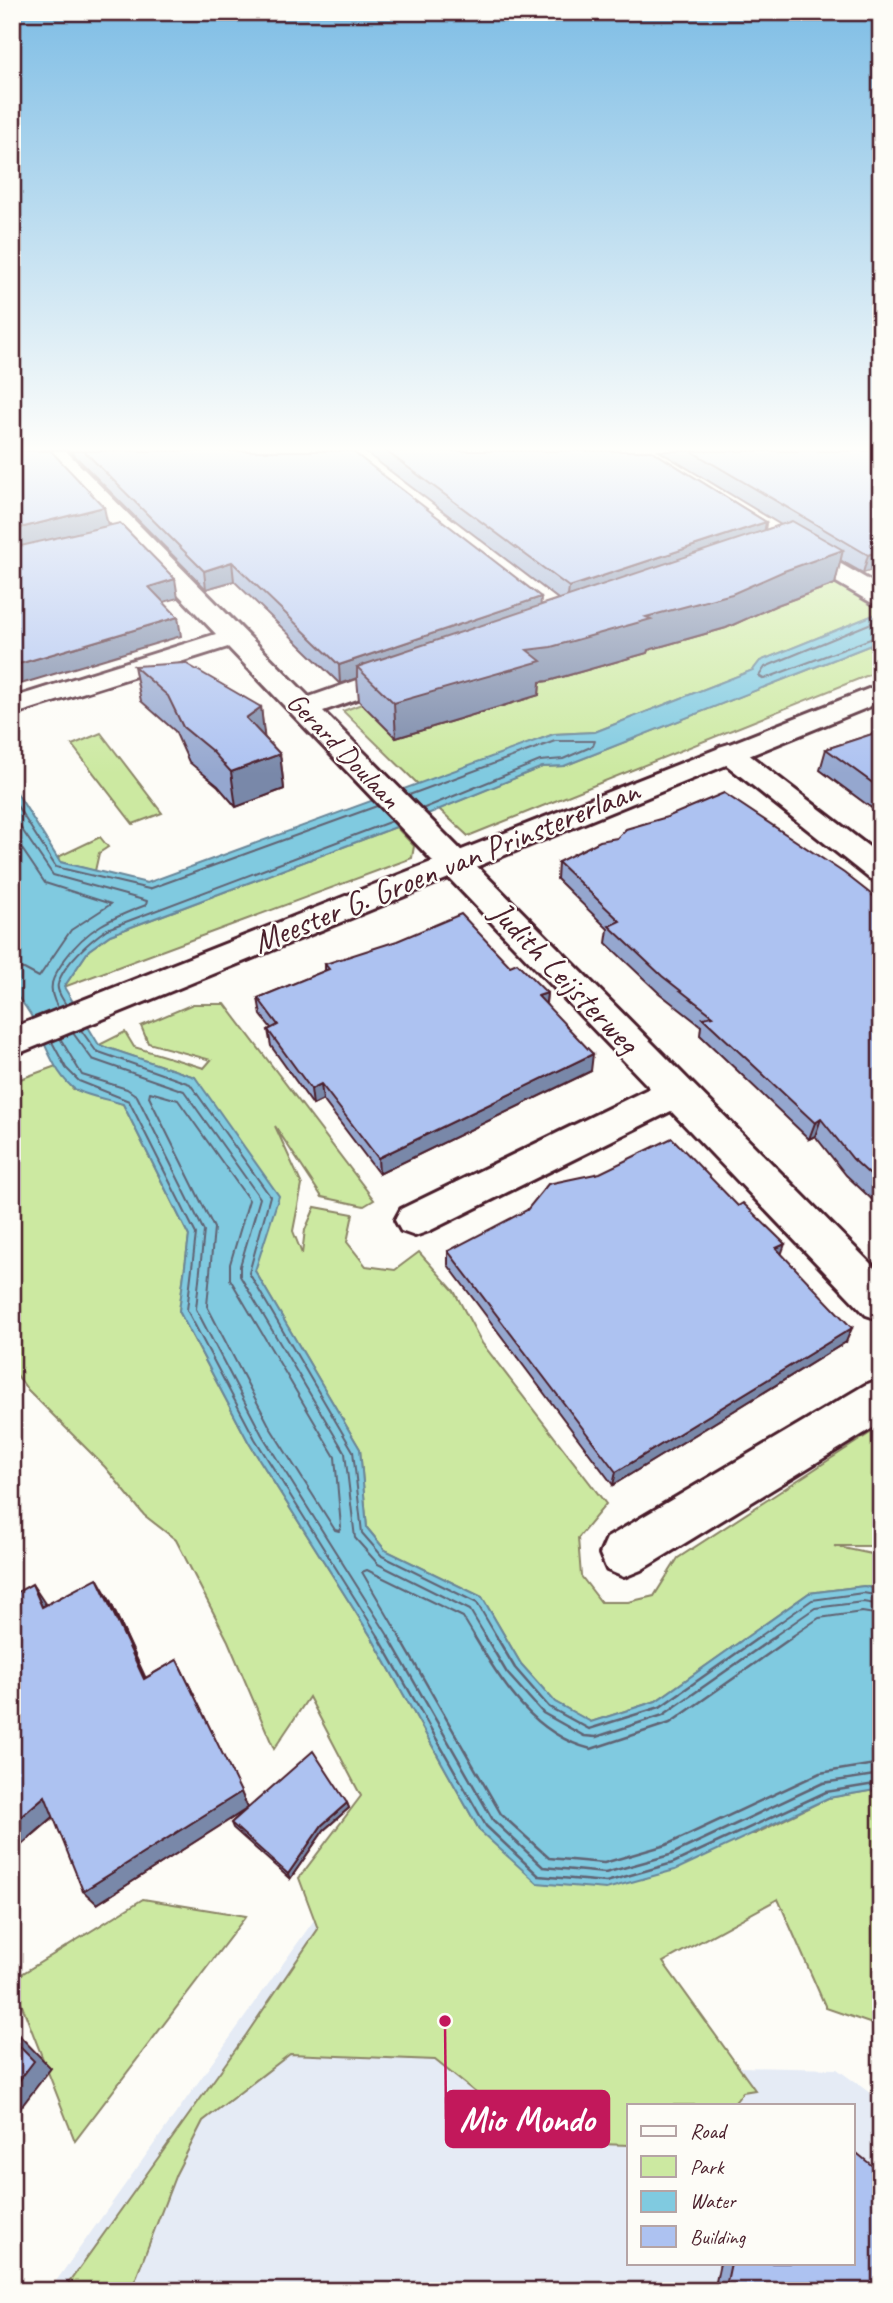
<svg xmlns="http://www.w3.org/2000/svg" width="893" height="2303" font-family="Caveat,sans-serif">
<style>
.built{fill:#e5ebf5;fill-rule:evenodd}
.green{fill:#cce9a1;stroke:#8b8466;stroke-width:2}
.water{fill:#80cae0;stroke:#6a8698;stroke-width:2}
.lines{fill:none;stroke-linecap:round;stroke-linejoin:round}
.shore-far1{stroke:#606373;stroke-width:2}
.shore{stroke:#606373;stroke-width:2.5}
.street-casing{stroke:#4a1f2b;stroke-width:6}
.secondary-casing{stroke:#4a1f2b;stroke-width:6}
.street{fill:#fdfcf7;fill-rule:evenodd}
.secondary{fill:#fdfcf7;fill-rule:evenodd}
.wall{fill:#95a7cf;stroke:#4a1f2b;stroke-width:2}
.shaded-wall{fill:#7988a9;stroke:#4a1f2b;stroke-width:2}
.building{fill:#adc2f1;stroke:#4a1f2b;stroke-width:2}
.labels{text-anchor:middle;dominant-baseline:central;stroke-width:5;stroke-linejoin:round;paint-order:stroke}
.far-street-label{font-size:28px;fill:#4a1f2b;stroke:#fdfcf7}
.street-label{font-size:33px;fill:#4a1f2b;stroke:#fdfcf7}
.leader{fill:none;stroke:#c2185b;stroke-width:2.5}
.callout-dot{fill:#c2185b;stroke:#fdfcf7;stroke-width:2.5}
.callout{fill:#c2185b;stroke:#c2185b;stroke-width:2.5}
.callout-label{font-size:35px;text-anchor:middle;font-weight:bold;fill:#fff}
</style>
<rect width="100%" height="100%" fill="#fdfcf7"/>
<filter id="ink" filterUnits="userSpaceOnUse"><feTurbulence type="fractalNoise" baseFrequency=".0143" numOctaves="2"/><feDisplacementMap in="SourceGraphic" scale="14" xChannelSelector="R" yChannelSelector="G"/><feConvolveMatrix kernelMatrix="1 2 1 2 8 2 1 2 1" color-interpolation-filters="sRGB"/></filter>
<g filter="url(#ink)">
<path class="built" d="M392,1811l345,256 100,2 44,32v190h-832zM629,2105h224v158h-224z"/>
<g class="green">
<polygon points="789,555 865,599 881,612 760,661 753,670 595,732 554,734 419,785 343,711 447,672"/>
<polygon points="881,641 881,670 468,836 439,809 542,767 564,766"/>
<polygon points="101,733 162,813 133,824 72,745"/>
<polygon points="396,827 414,846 412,858 64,987 89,950 110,935"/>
<polygon points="100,837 108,847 99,853 95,871 60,862 58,857"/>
<polygon points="193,1004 225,1004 374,1200 364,1206 322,1197 275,1126 302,1185 293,1231 302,1254 305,1230 315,1207 353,1214 347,1242 366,1266 395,1270 419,1252 454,1291 482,1343 606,1504 578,1538 581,1576 601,1602 628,1602 654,1596 678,1558 881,1426 881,1546 834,1546 881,1556 881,1590 864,1586 809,1593 656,1701 591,1722 555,1702 521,1664 482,1597 385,1550 367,1528 360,1449 255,1271 206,1096 195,1077 99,1045 125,1032 134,1047 204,1068 211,1060 148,1043 141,1026"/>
<polygon points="56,1066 73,1089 123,1104 189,1236 179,1311 249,1443 372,1638 480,1831 755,1834 828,1798 881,1789 881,2027 826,2008 778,1899 663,1962 755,2090 743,2092 733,2105 629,2105 629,2145 537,2142 435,2060 290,2054 203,2121 176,2174 131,2291 63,2291 246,2035 318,1929 299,1878 361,1796 309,1697 274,1749 228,1641 176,1540 144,1515 105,1467 27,1389 12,1368 12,1082"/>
<polygon points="143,1899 246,1916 75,2141 12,1980"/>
</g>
<path class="water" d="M881,612v29l-317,125 -22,1 -146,60 -286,108 -21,15 -25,37 35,58 96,32 84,119 -24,75 105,178 7,79 18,22 97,47 39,67 34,38 36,20 65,-21 153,-108 55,-7 17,4v199l-53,9 -153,72 -69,19 -69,-6 -57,-52 -108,-193 -123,-195 -70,-132 10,-75 -66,-132c-12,-4 -43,-9 -51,-17 -29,-26 -30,-70 -60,-95v-207l48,77 87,21 407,-149 41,-2 158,-62 7,-9z"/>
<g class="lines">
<g class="shore-far1">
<polyline points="881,619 765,667 759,676 764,679 881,635"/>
<polyline points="409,795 555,741 595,741 593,746 563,759 540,761 422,809"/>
<polyline points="12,798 56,867 149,889 377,806"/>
<path d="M12,815l41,60 94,26 -1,4c-34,13 -59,23 -81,54 -13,19 -19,28 -7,49"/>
<polyline points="12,834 45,883 111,904 71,930 39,977 24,969 12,968"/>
<path d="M66,1005c-3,-6 -10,-14 -8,-21 5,-20 33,-44 49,-55l285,-108"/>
<polyline points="81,1030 96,1051 190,1084 270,1196 249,1273 353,1451 362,1533 382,1556 477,1603 497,1637"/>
<polyline points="73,1033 92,1059 184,1091 260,1198 240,1266 240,1276 345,1453 355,1538 378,1564 470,1610 486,1637"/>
<polyline points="60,1038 82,1075 127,1089 137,1096 204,1231 196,1309 262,1435 389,1637"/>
<polyline points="52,1042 66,1068 79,1081 129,1101 196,1234 187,1310 255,1439 379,1637"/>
<polygon points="150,1092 178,1100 249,1200 230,1264 230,1279 335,1457 341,1527 339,1531 335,1530 271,1429 207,1306 214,1228 149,1097"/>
<polyline points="400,1637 362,1572 367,1570 463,1617 475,1637"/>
<polyline points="759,1637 812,1600 863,1593 881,1596"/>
<polyline points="773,1637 815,1608 863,1602 881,1605"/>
<polyline points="791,1637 819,1618 862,1612 881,1615"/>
</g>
<g class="shore">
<polyline points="378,1636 486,1826 539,1876 606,1882 673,1863 826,1792 881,1783"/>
<polyline points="388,1636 493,1820 543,1867 605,1873 670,1855 823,1783 881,1774"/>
<polyline points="399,1636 501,1814 549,1858 604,1863 666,1845 820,1773 881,1763"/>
<path d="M474,1636c28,47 60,99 117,113l79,-26 124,-87"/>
<polyline points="485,1636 507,1673 543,1713 584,1736 596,1737 663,1715 776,1636"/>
<polyline points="496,1636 515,1668 549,1707 589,1729 660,1707 761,1636"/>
</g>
<defs>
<g id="street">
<polygon points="42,451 66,451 309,697 397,666 407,664 417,666 421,672 417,678 323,711 881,1274 881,1320 866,1315 671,1111 429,1231 415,1236 401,1231 395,1220 401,1209 650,1088 228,647 12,715 12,698 216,634"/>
<polygon points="792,539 801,541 881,587 881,606 872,603 783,551 780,546 783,541"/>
<polygon points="729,744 739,747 881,856 881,882 870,879 719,759 714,753 719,747"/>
<polygon points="881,1379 881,1423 641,1570 624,1577 607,1570 600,1554 607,1538 865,1385"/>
</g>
<polygon id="secondary" points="881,684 881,702 12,1056 12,1028"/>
</defs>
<use href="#street" class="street-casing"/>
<use href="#secondary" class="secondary-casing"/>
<use href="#street" class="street"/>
<use href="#secondary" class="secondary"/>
</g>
<g class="wall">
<polygon points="70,451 352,451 540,605 558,599 364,451 652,451 766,522 765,530 781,525 659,451 881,451 881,567 863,573 840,560 835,584 777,605 726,628 648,650 647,653 548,681 540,682 539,695 396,738 359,701 357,678 340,684 234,581 206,589"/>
<polygon points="134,666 261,707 264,737 280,754 284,789 236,807 218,786 189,762 175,731 141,701"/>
<polygon points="881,726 881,815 820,770 826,749 873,734 874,728"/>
<polygon points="558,862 881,902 881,1208 846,1175 815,1136 809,1139 700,1035 701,1026 659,993 606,943 608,929 557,879"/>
<polygon points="325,964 510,966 547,993 546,1004 591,1071 379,1174 323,1100 313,1105 271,1046 268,1030 271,1028 261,1015 258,998 325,971"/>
<polygon points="448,1251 781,1254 846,1342 613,1485 448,1265"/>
<polygon points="12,1595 46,1605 109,1599 145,1678 177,1660 248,1808 347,1803 349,1808 324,1830 290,1879 233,1828 231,1823 246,1809 97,1904 54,1817 12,1853"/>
<polygon points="873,2173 881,2291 714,2291 720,2263 853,2263"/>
</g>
<g class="shaded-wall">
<polygon points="104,507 108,526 12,549 12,530"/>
<polygon points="766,522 763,540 567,606 569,587"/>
<polygon points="843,550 835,584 777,605 726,628 648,650 647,653 548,681 540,682 539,695 396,738 394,703 527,650 646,617"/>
<polygon points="881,550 881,567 863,573 868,555"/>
<polygon points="232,562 234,581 206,589 204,571"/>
<polygon points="175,579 178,598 153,605 149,587"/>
<polygon points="541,597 540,616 357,667 357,678 340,684 339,665"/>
<polygon points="178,617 181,636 14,686 12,679 12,666"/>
<polygon points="261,707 265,742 246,718"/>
<polygon points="280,754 284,789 236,807 231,772"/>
<polygon points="547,993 545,1009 538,996"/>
<polygon points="593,1054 591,1071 379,1174 378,1158"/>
<polygon points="321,1084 323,1100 313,1105 311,1089"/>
<polygon points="821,1119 815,1136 809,1139 815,1123"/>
<polygon points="785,1244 780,1258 776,1248"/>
<polygon points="852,1328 846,1342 613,1485 616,1472"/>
<polygon points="97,1578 109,1599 155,1698 144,1679"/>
<polygon points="32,1584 46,1605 42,1607"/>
<polygon points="241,1792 248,1808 97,1904 83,1891"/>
<polygon points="45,1796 60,1811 12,1853 12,1824"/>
<polygon points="347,1803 349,1808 324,1830 290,1879 288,1874 322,1825"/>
<polygon points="12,2028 51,2068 12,2119"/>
</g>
<g class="building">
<polygon points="12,451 51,451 104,507 12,530"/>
<polygon points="84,451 352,451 541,597 339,665 232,562 204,571"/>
<polygon points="386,451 652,451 766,522 569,587"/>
<polygon points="691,451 881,451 881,550 868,555"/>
<polygon points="792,521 843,550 784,571 732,594 646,617 651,619 551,647 527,650 541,661 394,703 357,667"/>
<polygon points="120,523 175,579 149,587 178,617 12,666 12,548"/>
<polygon points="185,663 261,707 246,718 280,754 231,772 212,751 183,727 168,696 134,666"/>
<polygon points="881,726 881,789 826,749 878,732 874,728"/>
<polygon points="724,793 844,873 881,902 881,1185 853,1159 821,1119 815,1123 703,1018 713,1016 662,976 609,926 620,921 558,862 600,841 617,838 626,829 667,817"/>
<polygon points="461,914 510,966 517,963 547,993 538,996 593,1054 378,1158 321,1084 311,1089 268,1030 278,1025 258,998 329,969 325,964 397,941"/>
<polygon points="672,1138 738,1206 743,1203 785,1244 776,1248 852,1328 616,1472 448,1251 527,1210 548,1184 600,1173"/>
<polygon points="97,1578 144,1679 177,1660 241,1792 83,1891 45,1796 12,1824 12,1595 32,1584 42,1607"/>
<polygon points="313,1751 347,1803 322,1825 288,1874 231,1823"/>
<polygon points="12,2039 34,2061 12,2090"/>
<polygon points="853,2150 875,2168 873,2173 881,2179 881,2291 725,2291 731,2263 853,2263"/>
</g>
</g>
<linearGradient id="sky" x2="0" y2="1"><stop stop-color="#7ebde5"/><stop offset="0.58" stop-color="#fefefb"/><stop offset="1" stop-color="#fefefb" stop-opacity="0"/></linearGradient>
<rect width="893" height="774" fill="url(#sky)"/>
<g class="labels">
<g class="far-street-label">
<text transform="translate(344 750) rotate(46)">Gerard Doulaan</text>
</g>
<g class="street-label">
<text transform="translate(446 866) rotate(-22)">Meester G. Groen van Prinstererlaan</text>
<text transform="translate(565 977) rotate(46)">Judith Leijsterweg</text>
</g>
</g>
<path class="leader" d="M445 2021L446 2119"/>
<circle class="callout-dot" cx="445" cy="2021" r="7"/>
<rect class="callout" x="446" y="2091" width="163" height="56" rx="7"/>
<g class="callout-label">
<text x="527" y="2131">Mio Mondo</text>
</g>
<rect width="893" height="2303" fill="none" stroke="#fdfcf7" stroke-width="42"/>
<rect x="21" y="21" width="851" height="2261" fill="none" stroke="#4a1f2b" stroke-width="2.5" filter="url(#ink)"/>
<rect x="627" y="2104" width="228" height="161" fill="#fdfcf7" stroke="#b5a4a5" stroke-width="2"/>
<rect x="641" y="2126" width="35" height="10" fill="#fdfcf7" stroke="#b5a4a5" stroke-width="2"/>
<text x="690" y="2138" font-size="21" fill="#4a1f2b">Road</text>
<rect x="641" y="2156" width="35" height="21" fill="#cce9a1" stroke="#b5a4a5" stroke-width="2"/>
<text x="690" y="2174" font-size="21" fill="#4a1f2b">Park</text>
<rect x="641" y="2191" width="35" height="21" fill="#80cae0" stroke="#b5a4a5" stroke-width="2"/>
<text x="690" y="2208" font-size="21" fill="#4a1f2b">Water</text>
<rect x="641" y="2226" width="35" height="21" fill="#adc2f1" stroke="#b5a4a5" stroke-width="2"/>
<text x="690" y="2244" font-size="21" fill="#4a1f2b">Building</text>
</svg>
